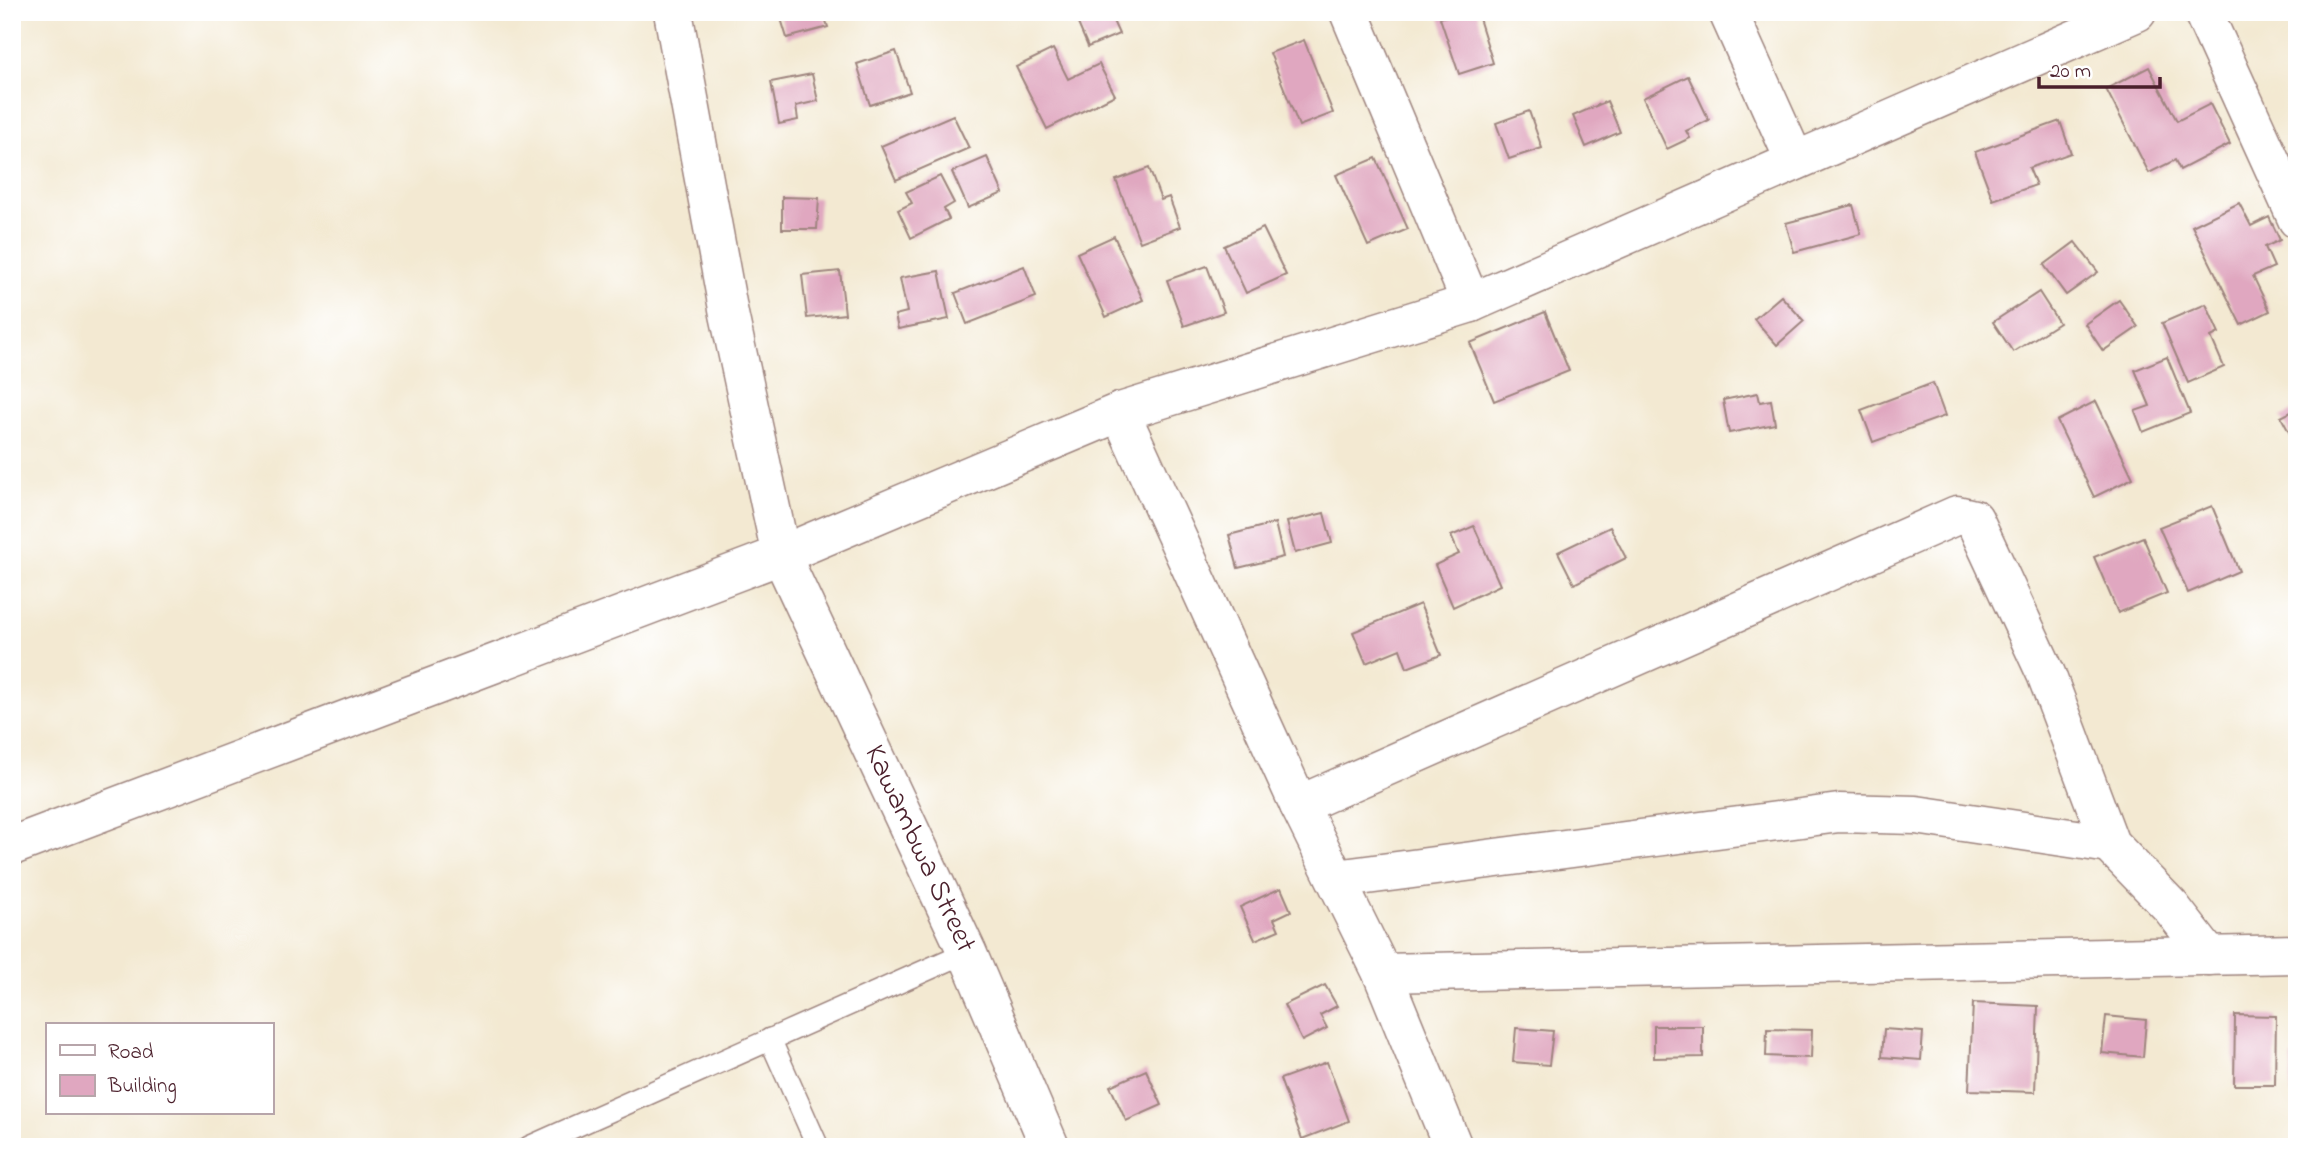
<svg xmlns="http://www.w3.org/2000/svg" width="2309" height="1159" font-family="'Indie Flower',sans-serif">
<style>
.building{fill:#e0a7c0}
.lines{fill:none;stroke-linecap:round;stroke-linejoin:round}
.service-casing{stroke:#9e847e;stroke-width:24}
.minor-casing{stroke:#9e847e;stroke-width:41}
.service{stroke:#fff;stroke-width:21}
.minor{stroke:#fff;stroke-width:38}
.labels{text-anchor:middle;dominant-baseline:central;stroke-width:5;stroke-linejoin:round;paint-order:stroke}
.street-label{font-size:30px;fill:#4a1f2b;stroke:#fff}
</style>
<rect width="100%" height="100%" fill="#fff"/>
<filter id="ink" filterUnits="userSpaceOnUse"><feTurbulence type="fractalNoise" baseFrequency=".0143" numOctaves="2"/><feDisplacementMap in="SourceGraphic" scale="14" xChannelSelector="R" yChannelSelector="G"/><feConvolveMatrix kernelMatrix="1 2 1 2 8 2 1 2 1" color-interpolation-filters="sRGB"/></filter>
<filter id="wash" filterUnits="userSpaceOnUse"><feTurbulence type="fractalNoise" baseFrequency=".00686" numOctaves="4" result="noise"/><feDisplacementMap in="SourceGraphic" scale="28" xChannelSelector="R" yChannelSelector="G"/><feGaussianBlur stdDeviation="1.57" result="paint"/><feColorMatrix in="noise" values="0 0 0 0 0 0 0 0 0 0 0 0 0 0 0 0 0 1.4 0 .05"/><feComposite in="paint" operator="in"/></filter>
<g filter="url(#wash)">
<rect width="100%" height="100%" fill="#f3e9d2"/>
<g id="blocks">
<g class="building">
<polygon points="779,12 823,12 828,27 787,38"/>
<polygon points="1073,12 1109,12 1119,34 1088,47"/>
<polygon points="1458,12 1477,12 1493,63 1459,74 1440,18"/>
<polygon points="1304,40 1333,113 1299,126 1270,53"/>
<polygon points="1053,49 1068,79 1099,64 1115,95 1047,129 1016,67"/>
<polygon points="896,51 910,92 870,105 857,64"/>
<polygon points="2149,67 2177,121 2210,104 2230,144 2180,170 2175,160 2149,173 2106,89"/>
<polygon points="812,74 818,101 796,106 798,120 779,124 771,82"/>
<polygon points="1688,76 1709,120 1686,131 1690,138 1667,149 1643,98"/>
<polygon points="1607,101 1620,132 1586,147 1573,116"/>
<polygon points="1529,111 1542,148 1509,159 1496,123"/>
<polygon points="953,115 969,148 896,180 881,146"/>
<polygon points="2060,121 2071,153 2029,168 2036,185 1993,200 1975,152"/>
<polygon points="987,157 1003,193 968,208 952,172"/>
<polygon points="1376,158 1408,229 1368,246 1336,175"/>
<polygon points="1149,168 1161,200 1169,197 1180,227 1140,242 1116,180"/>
<polygon points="940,176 954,203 944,209 949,219 911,238 898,210 912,203 906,192"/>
<polygon points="782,197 819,198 817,229 782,229"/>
<polygon points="2239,203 2251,226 2269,217 2280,240 2265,247 2274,267 2253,276 2270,311 2241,325 2192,226"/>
<polygon points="1853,205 1861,234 1794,252 1786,223"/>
<polygon points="1263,228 1286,275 1246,293 1224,246"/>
<polygon points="1114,236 1143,300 1106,317 1077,253"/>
<polygon points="2075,242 2098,272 2066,295 2044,265"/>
<polygon points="1024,266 1036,297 967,324 955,293"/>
<polygon points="1207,266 1224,312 1184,326 1167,280"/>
<polygon points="840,271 845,314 807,318 802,275"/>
<polygon points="939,271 949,319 898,329 895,315 907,312 900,278"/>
<polygon points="2039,292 2059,323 2013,352 1993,322"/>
<polygon points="1781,296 1804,321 1777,345 1754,319"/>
<polygon points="2119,300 2138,327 2103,351 2085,324"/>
<polygon points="2206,304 2219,333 2211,337 2224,367 2188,383 2162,323"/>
<polygon points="1545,312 1569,371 1494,401 1470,343"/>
<polygon points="2167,357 2190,413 2143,432 2135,411 2150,406 2135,370"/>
<polygon points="1933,383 1945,416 1873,442 1861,410"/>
<polygon points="1758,393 1760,402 1771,400 1775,424 1729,433 1723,400"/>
<polygon points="2096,401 2133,478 2094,497 2057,421"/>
<polygon points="2297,409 2297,447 2281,417"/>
<polygon points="2212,506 2239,571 2188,593 2159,527"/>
<polygon points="1324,513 1332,543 1295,553 1287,522"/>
<polygon points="1275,523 1283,557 1238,568 1229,535"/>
<polygon points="1474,526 1500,585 1453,607 1435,565 1459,554 1451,536"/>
<polygon points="1610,527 1626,558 1574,584 1558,552"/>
<polygon points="2143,537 2167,593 2118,613 2094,557"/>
<polygon points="1420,604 1441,655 1407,668 1400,649 1366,663 1353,632"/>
<polygon points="1281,888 1291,911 1274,919 1279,930 1255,940 1240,907"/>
<polygon points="1325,985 1337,1006 1320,1015 1327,1028 1302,1041 1284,1005"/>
<polygon points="1973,1003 2038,1006 2035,1092 1969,1090"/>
<polygon points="2235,1015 2276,1016 2275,1085 2234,1085"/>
<polygon points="2106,1016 2146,1020 2143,1057 2102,1053"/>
<polygon points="1654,1026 1703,1026 1703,1057 1654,1058"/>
<polygon points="1516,1028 1553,1031 1549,1065 1513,1062"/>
<polygon points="1767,1029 1812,1030 1811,1058 1766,1056"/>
<polygon points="1884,1029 1923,1032 1921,1060 1882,1057"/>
<polygon points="2292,1057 2297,1057 2297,1095 2290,1094"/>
<polygon points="1327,1062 1349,1121 1302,1139 1280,1079"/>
<polygon points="1146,1070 1162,1105 1126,1121 1110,1086"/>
</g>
</g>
</g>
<g filter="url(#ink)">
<use href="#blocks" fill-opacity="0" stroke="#9e847e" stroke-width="2"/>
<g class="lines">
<defs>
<g id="service">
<polyline points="770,1039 818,1147"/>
<polyline points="529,1147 967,952"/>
</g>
<g id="minor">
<polyline points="673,12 729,314 781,555 967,952 1050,1147"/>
<polyline points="1349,12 1471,303"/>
<polyline points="1728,12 1795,161"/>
<polyline points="2203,12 2297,219"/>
<polyline points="1120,412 1299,805 1382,973 2297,954"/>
<polyline points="1299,805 1957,515 1974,519 2046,674 2110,844 2171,907 2209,956"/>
<polyline points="12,846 781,555 1120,412 1471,303 2137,12"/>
<polyline points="1336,879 1839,813 1916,815 2110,844"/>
<polyline points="1382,973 1453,1147"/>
</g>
</defs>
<use href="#service" class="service-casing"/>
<use href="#minor" class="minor-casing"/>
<use href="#service" class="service"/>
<use href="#minor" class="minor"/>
</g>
</g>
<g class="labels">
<g class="street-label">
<text transform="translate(919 849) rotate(65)">Kawambwa Street</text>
</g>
</g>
<rect width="2309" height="1159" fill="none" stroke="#fff" stroke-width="42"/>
<rect x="46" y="1023" width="228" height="91" fill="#ffffff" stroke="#b7a5aa" stroke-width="2"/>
<rect x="60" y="1045" width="35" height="10" fill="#ffffff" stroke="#b7a5aa" stroke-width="2"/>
<text x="108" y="1058" font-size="21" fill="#4a1f2b">Road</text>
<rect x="60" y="1075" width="35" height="21" fill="#e0a7c0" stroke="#b7a5aa" stroke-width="2"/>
<text x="108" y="1092" font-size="21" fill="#4a1f2b">Building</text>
<path d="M2039 77v10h121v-10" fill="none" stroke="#4a1f2b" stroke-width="3.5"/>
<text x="2050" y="77" font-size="21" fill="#4a1f2b" stroke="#ffffff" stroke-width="5" paint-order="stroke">20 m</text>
</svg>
